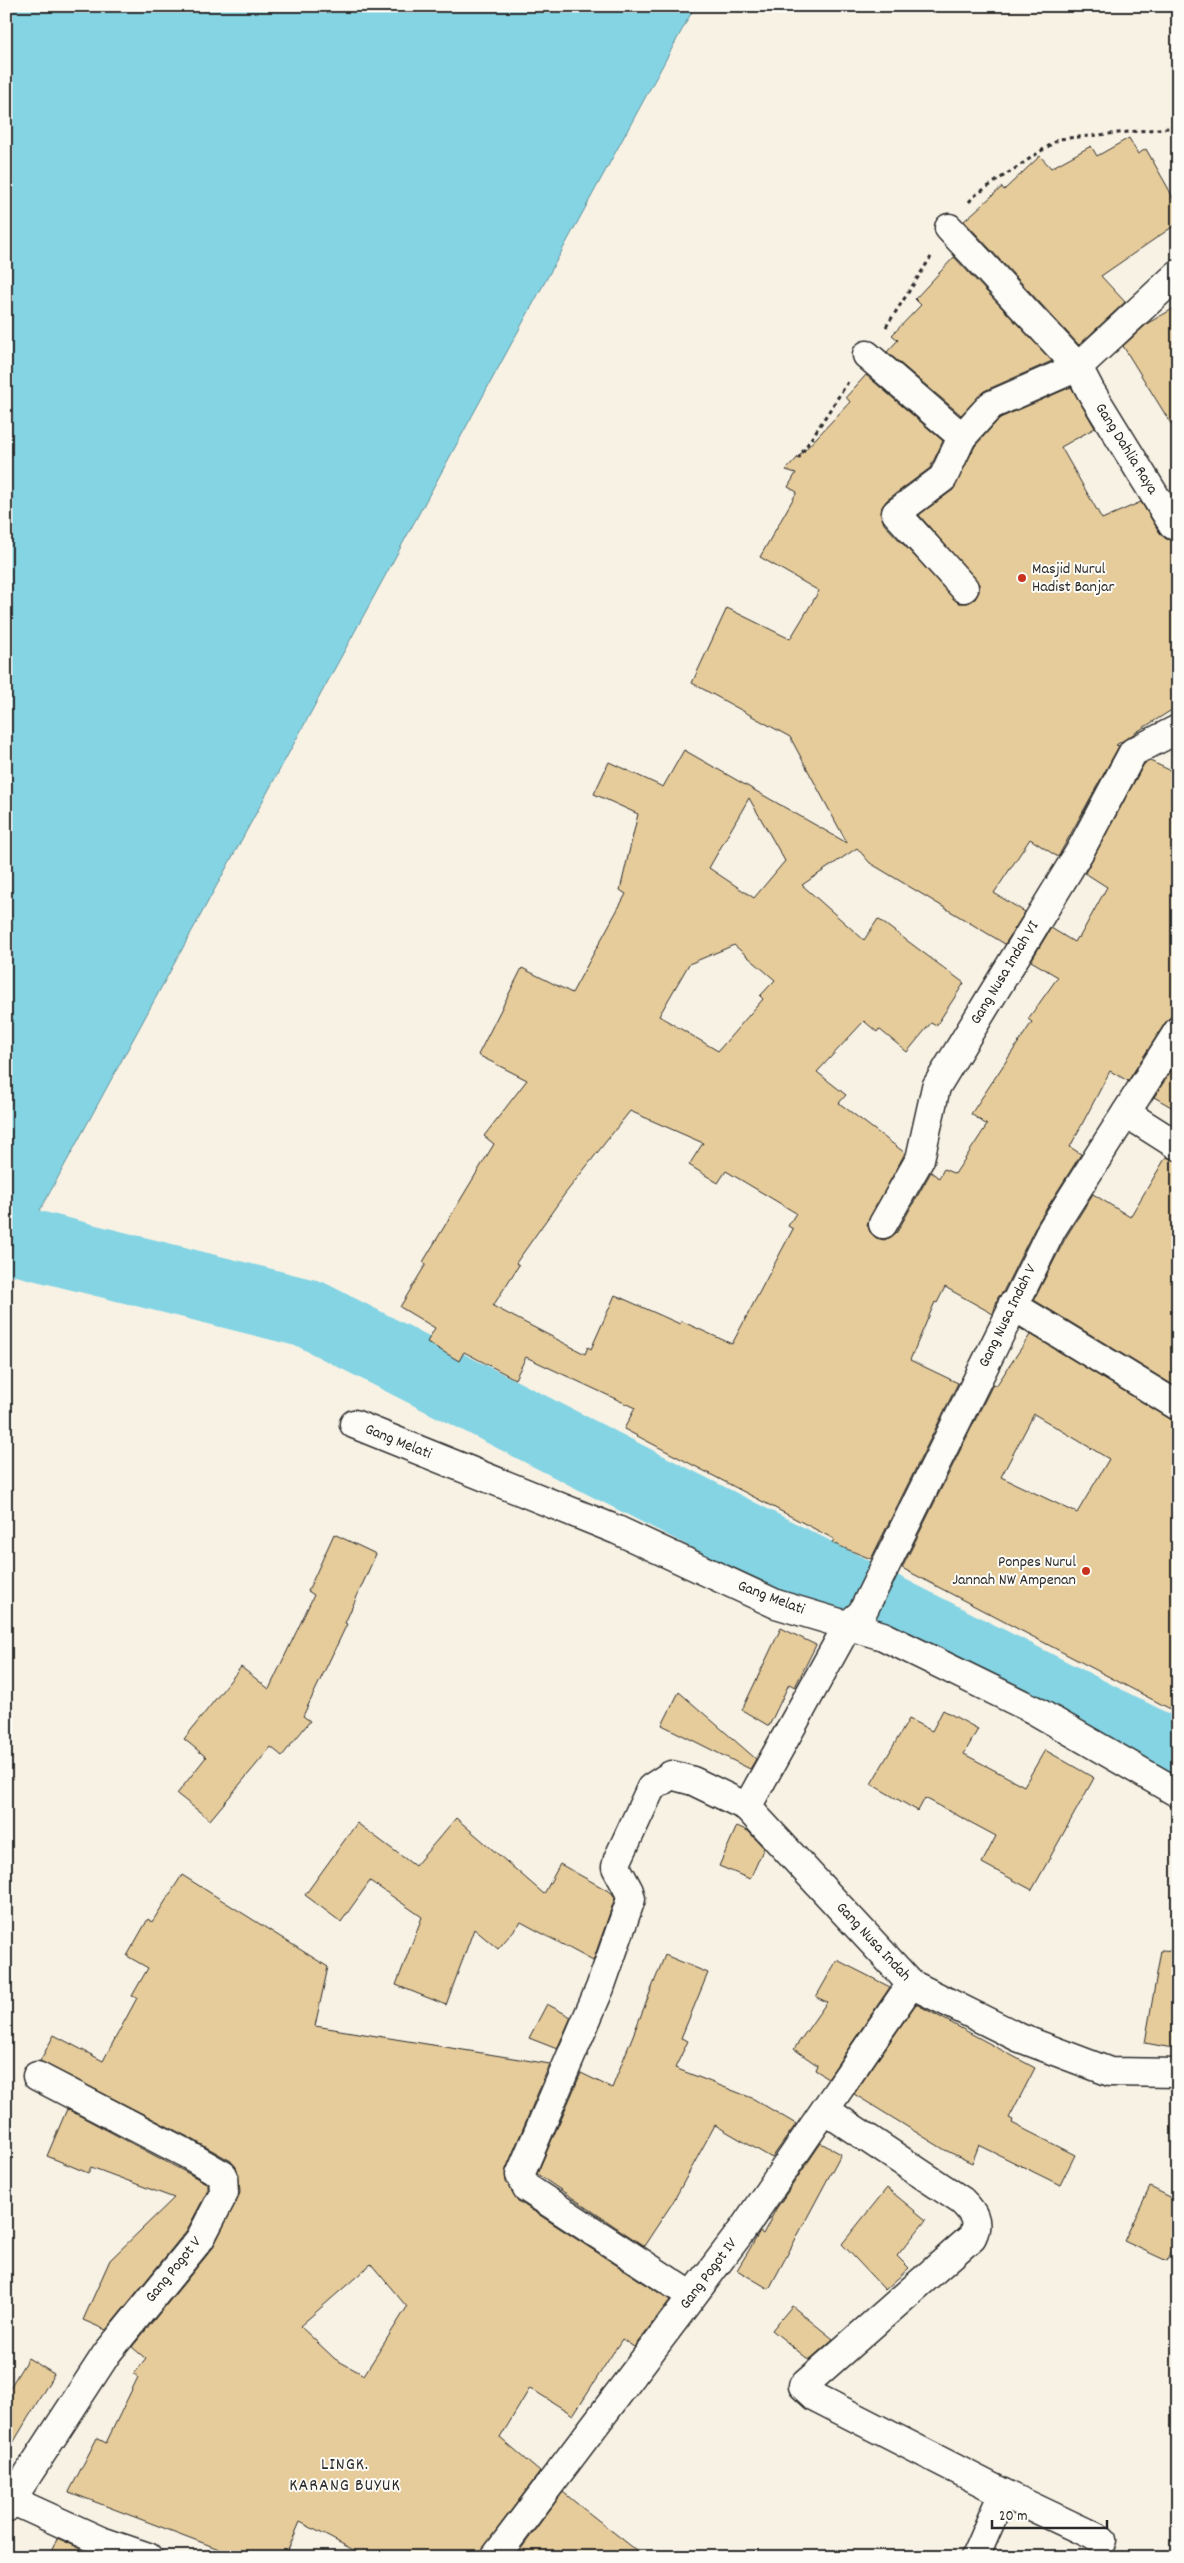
<svg xmlns="http://www.w3.org/2000/svg" width="1184" height="2563" font-family="Dekko,sans-serif">
<style>
.water{fill:#85d4e3;stroke:#619099}
.lines{fill:none;stroke-linecap:round;stroke-linejoin:round}
.river{stroke:#85d4e3;stroke-width:69}
.building{fill:#e6cc9b;stroke:#2b2b2b;fill-rule:evenodd}
.minor-casing{stroke:#2b2b2b;stroke-width:31}
.path{stroke:#2b2b2b;stroke-width:3;stroke-dasharray:4 4;stroke-linecap:butt}
.minor{stroke:#fdfcf7;stroke-width:28}
.poi-dot{fill:#c8321e;stroke:#fdfcf7;stroke-width:2}
.labels{text-anchor:middle;dominant-baseline:central;stroke-width:4;stroke-linejoin:round;paint-order:stroke}
.street-label{font-size:16px;fill:#2b2b2b;stroke:#fdfcf7}
.poi-label{font-size:16px;fill:#2b2b2b;stroke:#fdfcf7;text-anchor:start}
.neighbourhood-label{font-size:18px;letter-spacing:1px;fill:#2b2b2b;stroke:#fdfcf7}
</style>
<rect width="100%" height="100%" fill="#f8f2e5"/>
<filter id="ink" filterUnits="userSpaceOnUse"><feTurbulence type="fractalNoise" baseFrequency=".02" numOctaves="2"/><feDisplacementMap in="SourceGraphic" scale="10" xChannelSelector="R" yChannelSelector="G"/><feConvolveMatrix kernelMatrix="1 2 1 2 8 2 1 2 1" color-interpolation-filters="sRGB"/></filter>
<g filter="url(#ink)">
<polygon class="water" points="6,6 695,6 6,1273"/>
<g class="lines">
<polyline class="river" points="22,1242 310,1314 1178,1757"/>
</g>
<g class="building">
<polygon points="1129,138 1138,154 1146,149 1167,186 1178,207 1178,223 1101,276 1125,302 1079,345 964,221 1002,187 1004,190 1040,156 1051,168 1091,146 1097,156"/>
<polygon points="954,257 1052,361 984,391 961,415 887,352 898,340 892,335 921,305 915,299"/>
<polygon points="1178,306 1178,435 1123,346 1148,323"/>
<path d="M866,375l77,66 -13,27 -43,32 -5,7 -1,8 3,9 75,79h9l7,-4 4,-7v-8l-60,-69 34,-25 22,-44 25,-28 71,-31 24,41 -34,19 41,72 39,-17 19,31 6,6 7,1 5,10v156l-62,39 3,1 -61,111 -28,-18 -36,54 31,19 -20,32 -135,-81 -13,-15 -55,37 62,55 14,-21 86,64 -28,43 -5,-3 -24,29 -28,-23 -2,3 -13,-11 -47,51 29,23 -7,8 66,50 -38,71 3,8 6,6 8,2 7,-3 6,-5 34,-60 8,6 5,-9 11,5 32,-49 -16,-11 61,-92 -4,-3 30,-42 -27,-16 20,-33 23,14 3,-5 2,1 28,-51 -22,-14 59,-109 6,-3 28,13v242l-8,1 -5,6 -37,58 -18,-10 -40,76 11,7 -43,68 -35,70 -5,5 -5,17 -48,-27 -8,16 -2,-1 -25,58 48,23 -87,176 -39,-16 2,-4 -210,-110 11,-21 -109,-51 -11,22 -51,-27 -5,9 -32,-19 8,-14 -35,-21 26,-43 -3,-2 71,-118 -10,-8 43,-56 -49,-25 44,-87 50,25 54,-99 -6,-4 18,-76 -44,-20 15,-32 54,25 21,-37 163,93 -57,-106 -98,-54 35,-75 63,31 29,-48 -59,-34 37,-65 -9,-5 8,-14 -10,-3 64,-68 -4,-5zM749,798l36,63 -31,37 -45,-30zM734,945l41,35 -15,16 3,3 -45,52 -59,-35 30,-52zM630,1111l73,32 -14,22 29,18 8,-12 70,42 -8,13 5,3 -61,115 -51,-23 -1,3 -65,-29 -24,54 -3,-2 -3,7 -92,-48 26,-41 -3,-2 48,-68z"/>
<polygon points="1178,1060 1178,1111 1154,1097"/>
<polygon points="1166,1157 1178,1162 1178,1388 1034,1300 1066,1237 1093,1194 1130,1217"/>
<path d="M1020,1328l150,91 8,3v291l-276,-145 91,-184 3,2 34,-51zM1034,1414l75,45 -32,54 -76,-36z"/>
<polygon points="334,1534 376,1554 345,1623 347,1624 303,1716 310,1721 282,1756 271,1747 210,1820 177,1794 206,1757 184,1739 241,1667 269,1689 314,1595 308,1591"/>
<polygon points="781,1628 816,1645 795,1687 789,1684 769,1726 742,1710"/>
<polygon points="679,1692 756,1759 750,1769 662,1725"/>
<polygon points="943,1710 978,1729 964,1754 1024,1786 1045,1750 1094,1778 1032,1890 982,1863 996,1836 925,1798 918,1811 871,1784 909,1719 932,1731"/>
<polygon points="456,1818 544,1894 560,1864 612,1893 615,1898 593,1961 521,1922 498,1949 474,1929 446,2005 396,1985 422,1917 370,1881 341,1922 305,1895 357,1823 415,1866"/>
<polygon points="737,1826 748,1831 764,1848 750,1879 719,1866"/>
<path d="M182,1875l146,92 -13,59 235,38 -44,105v13l12,19 152,99 -36,47 -12,-8 -49,76 -43,-27 -30,50 40,34 -57,76 -3,9h-113l-67,-35 -15,35h-45l-171,-65 28,-54 9,5 32,-66 -4,-3 12,-15 -14,-12 80,-98 28,-56 -1,-19 -8,-13 -39,-22 -152,-78 14,-26 49,26 34,-63 -5,-2 16,-28 -21,-12 21,-37 4,3zM371,2264l36,43 -43,68 -29,-16 -35,-33z"/>
<polygon points="1161,1950 1178,1951 1178,2049 1145,2043"/>
<polygon points="665,1955 708,1973 681,2038 688,2041 675,2068 752,2098 796,2124 772,2158 715,2125 673,2202 644,2246 537,2174 581,2073 612,2088"/>
<polygon points="837,1960 890,1987 828,2078 815,2070 817,2065 794,2049 827,2002 816,1997"/>
<polygon points="547,2004 571,2017 557,2049 529,2038"/>
<polygon points="916,2004 1035,2068 1009,2118 1013,2120 1012,2123 1075,2155 1060,2185 979,2145 972,2163 945,2150 854,2094"/>
<polygon points="67,2109 208,2184 208,2190 187,2230 106,2330 83,2320 110,2260 174,2198 91,2167 88,2173 47,2156"/>
<polygon points="821,2143 841,2154 769,2289 737,2270 760,2232 763,2234 776,2209"/>
<polygon points="1150,2187 1178,2201 1178,2239 1167,2261 1124,2241"/>
<polygon points="887,2188 926,2220 897,2256 909,2268 885,2290 842,2244"/>
<polygon points="792,2306 833,2339 809,2360 772,2330"/>
<polygon points="28,2358 54,2374 6,2455 6,2394"/>
<polygon points="563,2492 575,2502 645,2557 515,2557"/>
<polygon points="57,2538 95,2555 99,2557 49,2557"/>
</g>
<g class="lines">
<defs>
<g id="minor">
<polyline points="949,228 1078,367 1090,390 1173,525 1178,524"/>
<polyline points="867,355 962,437"/>
<polyline points="964,588 896,513 943,478 962,437 991,405 1078,367 1178,274"/>
<polyline points="1126,1113 1178,1146"/>
<polyline points="883,1224 920,1159 936,1087 1080,851 1133,752 1178,729"/>
<polyline points="1012,1305 1178,1406"/>
<polyline points="354,1424 617,1530 776,1604 883,1636 1034,1710 1178,1793"/>
<polyline points="747,1807 911,1984 1020,2038 1110,2072 1178,2073"/>
<path d="M825,2110l137,91c11,11 18,20 10,36l-169,149 12,11 188,96 99,47"/>
<polyline points="692,2296 527,2188 520,2175 600,1988 631,1899 629,1891 616,1867 618,1859 651,1788 671,1775 693,1781 747,1807 848,1625 862,1613 1052,1229 1178,1031"/>
<polyline points="11,2500 101,2541 148,2557"/>
<polyline points="6,2508 107,2353 200,2239 224,2193 223,2175 185,2153 37,2076"/>
<polyline points="495,2557 743,2229 911,1984"/>
<polyline points="975,2557 1003,2493"/>
</g>
</defs>
<use href="#minor" class="minor-casing"/>
<g class="path">
<polyline points="969,202 974,196 1059,139 1178,127"/>
<polyline points="886,327 931,257"/>
<polyline points="798,459 848,382"/>
</g>
<use href="#minor" class="minor"/>
</g>
</g>
<g class="poi-dot">
<circle cx="1022" cy="578" r="5"/>
<circle cx="1086" cy="1571" r="5"/>
</g>
<g class="labels">
<g class="street-label">
<text transform="translate(1126 449) rotate(58)">Gang Dahlia Raya</text>
<text transform="translate(1005 973) rotate(-59)">Gang Nusa Indah VI</text>
<text transform="translate(1008 1316) rotate(-64)">Gang Nusa Indah V</text>
<text transform="translate(398 1442) rotate(22)">Gang Melati</text>
<text transform="translate(771 1598) rotate(21)">Gang Melati</text>
<text transform="translate(873 1942) rotate(47)">Gang Nusa Indah</text>
<text transform="translate(174 2270) rotate(-51)">Gang Pogot V</text>
<text transform="translate(709 2274) rotate(-53)">Gang Pogot IV</text>
</g>
<g class="poi-label">
<text x="1032" y="569">Masjid Nurul<tspan x="1032" dy="18">Hadist Banjar</tspan></text>
<text x="1076" y="1562" text-anchor="end">Ponpes Nurul<tspan x="1076" dy="18">Jannah NW Ampenan</tspan></text>
</g>
<g class="neighbourhood-label">
<text x="345" y="2465">LINGK.<tspan x="345" dy="21">KARANG BUYUK</tspan></text>
</g>
</g>
<rect width="1184" height="2563" fill="none" stroke="#fdfcf7" stroke-width="25"/>
<rect x="12" y="12" width="1159" height="2538" fill="none" stroke="#2b2b2b" stroke-width="2" filter="url(#ink)"/>
<path d="M992 2520v8h115v-8" fill="none" stroke="#2b2b2b" stroke-width="2.5"/>
<text x="999" y="2520" font-size="15" fill="#2b2b2b" stroke="#fdfcf7" stroke-width="4" paint-order="stroke">20 m</text>
</svg>
